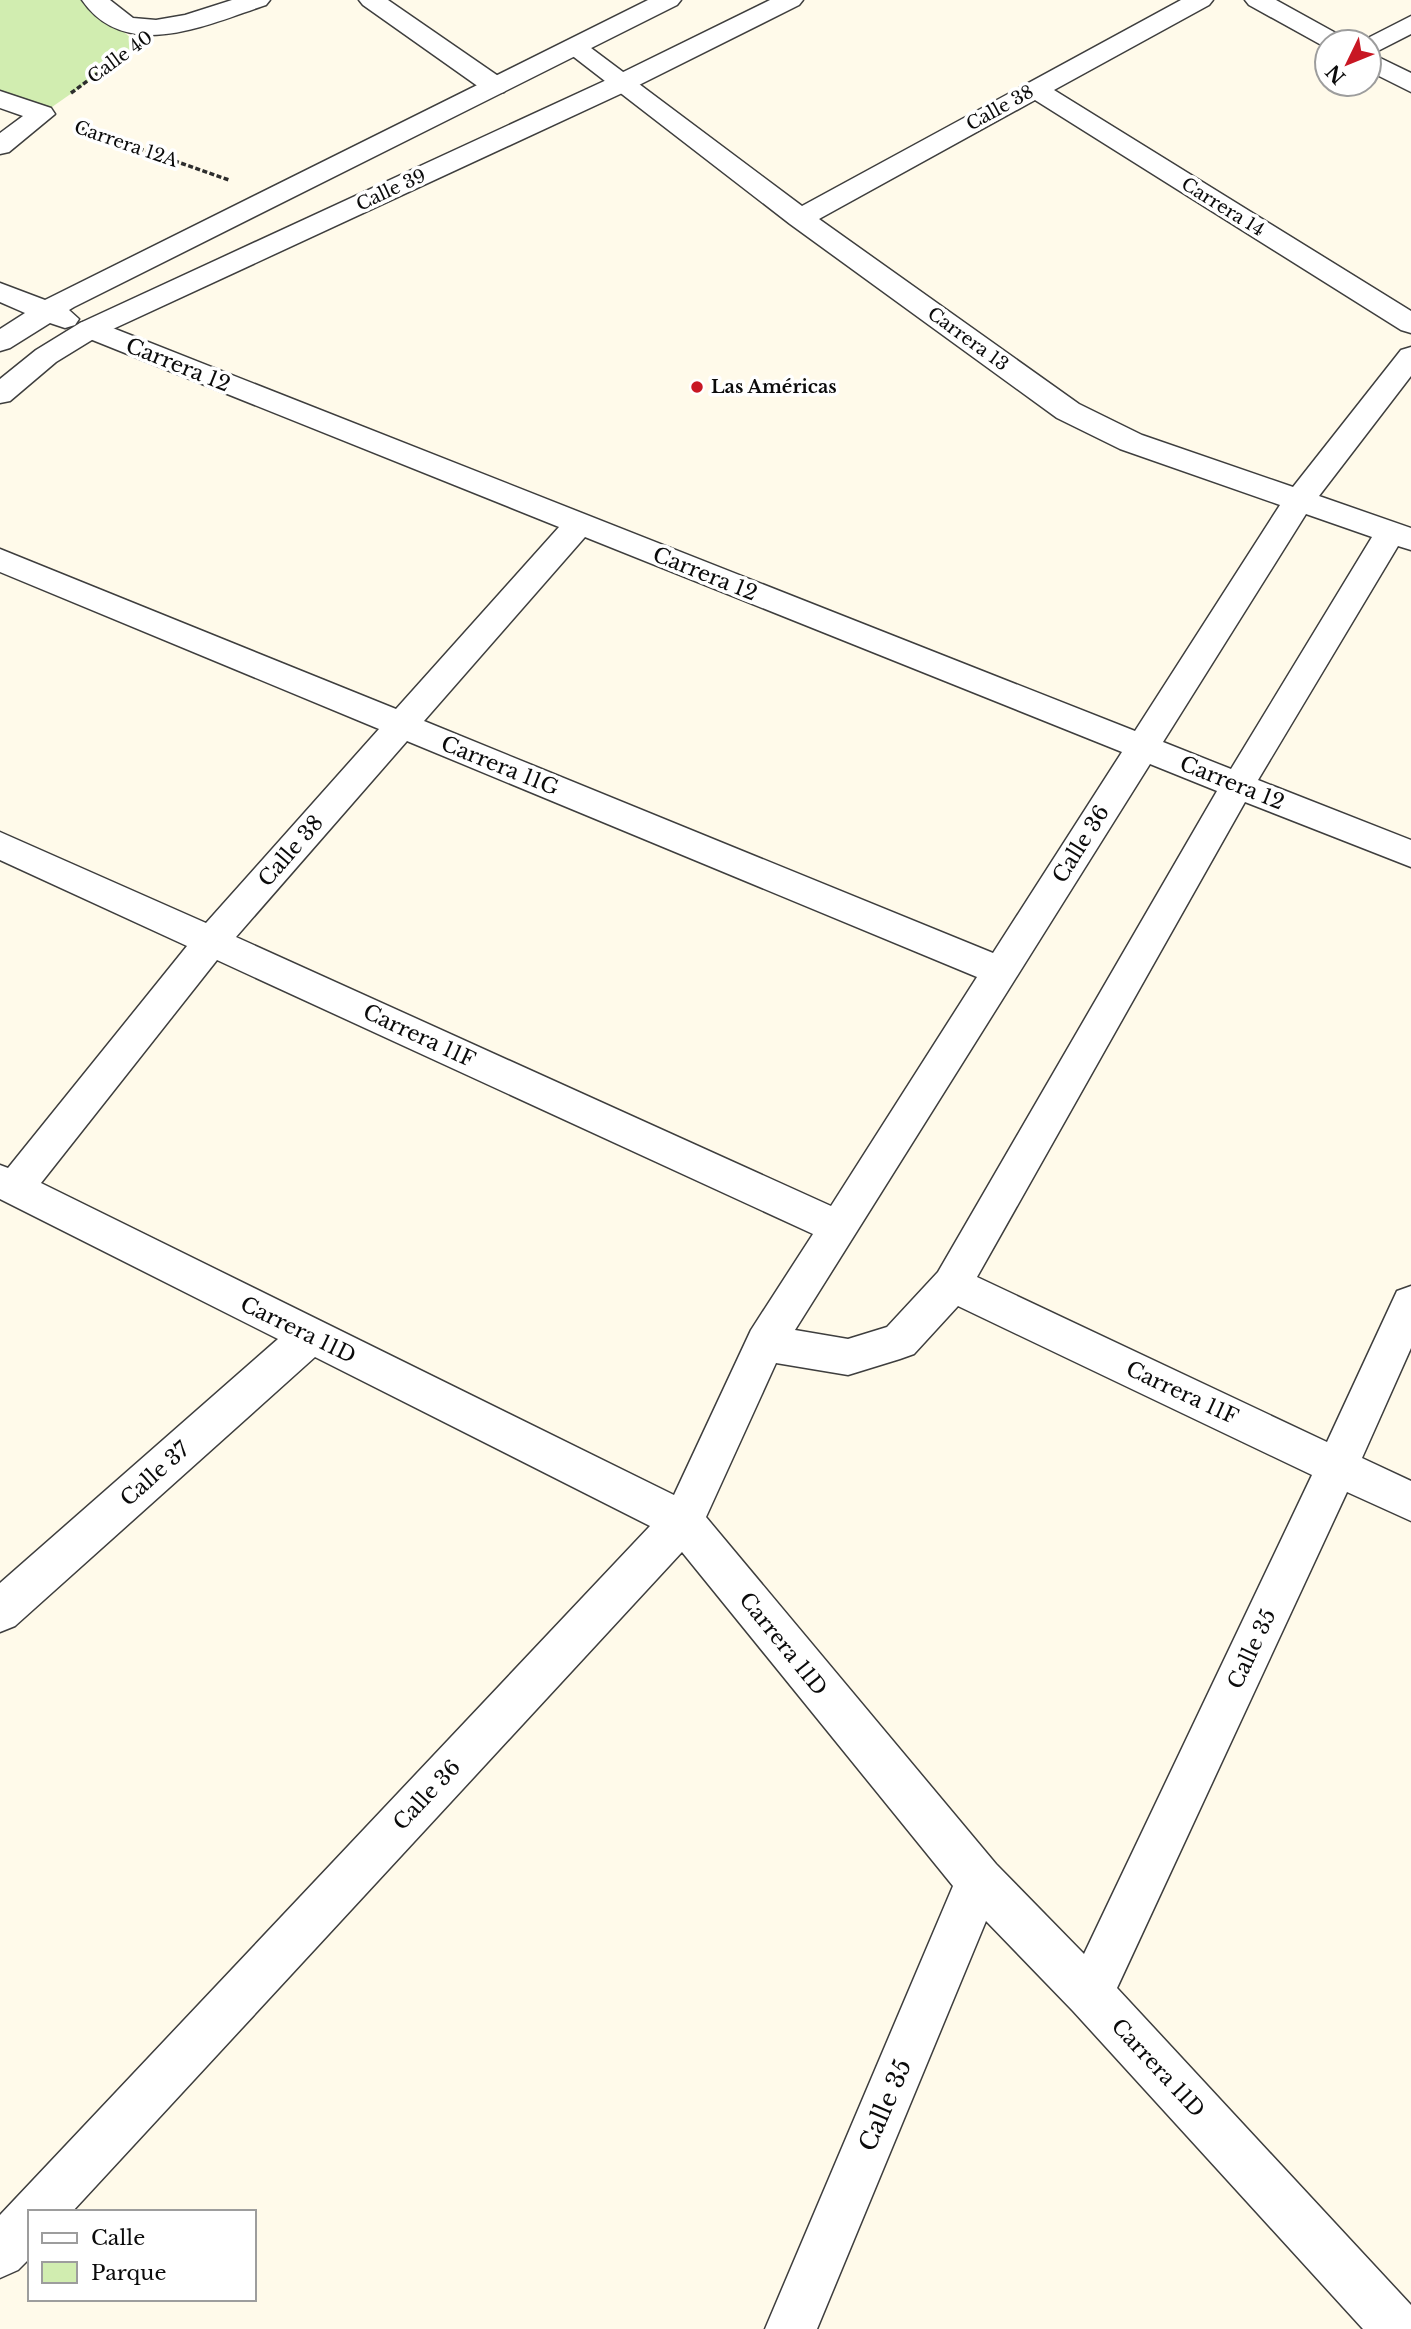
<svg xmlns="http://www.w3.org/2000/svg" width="1411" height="2329" font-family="'Libre Baskerville',serif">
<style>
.green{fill:#d1edb0}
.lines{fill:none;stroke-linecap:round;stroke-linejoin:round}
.minor-casing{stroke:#3e3e3e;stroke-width:3}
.tertiary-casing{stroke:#3e3e3e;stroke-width:3}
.path{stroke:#2d2d2d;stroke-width:3.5;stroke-dasharray:5 2.5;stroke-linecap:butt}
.minor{fill:#fff;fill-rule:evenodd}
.tertiary{fill:#fff;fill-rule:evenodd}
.poi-dot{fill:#c81723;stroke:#fff;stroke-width:2.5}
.labels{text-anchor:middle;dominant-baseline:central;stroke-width:7;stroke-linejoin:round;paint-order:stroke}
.far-street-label{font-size:18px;fill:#0b0b0b;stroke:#fff}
.far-poi-label{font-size:18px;font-weight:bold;fill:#0b0b0b;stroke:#fff;text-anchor:start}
.street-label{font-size:21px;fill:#0b0b0b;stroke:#fff}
.near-street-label{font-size:24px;fill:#0b0b0b;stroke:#fff}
</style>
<rect width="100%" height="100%" fill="#fffaea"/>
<polygon class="green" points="0,0 90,0 139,46 42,114 0,99"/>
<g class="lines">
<defs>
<g id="minor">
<path d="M82,0h28l23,18 23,2 29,-5 47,-15h38l-4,5c-58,19 -140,59 -184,-5z"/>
<polygon points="359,0 388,0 504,80 508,86 504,92 495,94 486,92 363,5"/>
<path d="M1181,0h32l-4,5 -155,85 357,221v22l-10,-3 -366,-230 -216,119 260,185 63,31 151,52 108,-137 10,-3v29l-92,120 92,32v22l-13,-4 -140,234 153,60v27l-166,-65 -268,475 350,165 70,-151 14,-5v62l-49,110 49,23v40l-64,-29 -230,496 294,317v24h-48l-290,-318 -87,-90 -169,408h-52l188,-443 -271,-334 -610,660h-42v46l-12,12 -18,8v-63l650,-689 -335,-169 -300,269 -15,6v-49l278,-244 -278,-140v-34l8,3 179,-222 -187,-86v-28l206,91 173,-194 -379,-157v-23l396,160 163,-182 -479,-192 -4,-6 4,-6 10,-3 10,3 1035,408 145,-226 -160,-56 -63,-31 -267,-194 -229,-177 4,-5 9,-3 9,3 219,164zM1306,514l66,23 -141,232 -68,-27zM585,537l537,215 -129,201 -569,-232zM407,741l570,236 -146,229 -595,-269zM1150,764l67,27 -279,481 -51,55 -39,12 -53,-9zM217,960l596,274 -62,96 -77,165 -633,-312zM958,1306l354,169 -228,479 -88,-90 -290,-347 70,-154 72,12 52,-16 14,-5z"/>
<polygon points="1245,0 1276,0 1343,37 1347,42 1327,42 1325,47 1249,5"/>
<polygon points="1411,16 1411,34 1372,54 1411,73 1411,92 1369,71 1369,42 1360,42"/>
<polygon points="0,91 51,108 55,114 9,152 0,154 0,133 23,116 0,108"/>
</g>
<g id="tertiary">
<polygon points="648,0 681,0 677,5 74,307 69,310 79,319 75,325 65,328 50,323 10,348 0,351 0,329 25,313 0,302 0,283 45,300"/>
<polygon points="770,0 803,0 799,5 631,89 100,335 56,362 10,401 0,403 0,379 36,350 80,323 613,77"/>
</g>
</defs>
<use href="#minor" class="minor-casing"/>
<use href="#tertiary" class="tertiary-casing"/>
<g class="path">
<polyline points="71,93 120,57"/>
<polyline points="75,126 229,180"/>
</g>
<use href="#minor" class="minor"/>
<use href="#tertiary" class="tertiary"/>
</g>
<circle class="poi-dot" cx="697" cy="387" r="7"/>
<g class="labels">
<g class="far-street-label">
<text transform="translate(120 57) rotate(-36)">Calle 40</text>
<text transform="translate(1000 108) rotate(-29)">Calle 38</text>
<text transform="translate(126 144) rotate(19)">Carrera 12A</text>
<text transform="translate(391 190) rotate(-25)">Calle 39</text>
<text transform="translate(1223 207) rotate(32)">Carrera 14</text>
<text transform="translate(968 339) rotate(36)">Carrera 13</text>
</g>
<g class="far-poi-label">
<text x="711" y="387">Las Américas</text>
</g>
<g class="street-label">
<text transform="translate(178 365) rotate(22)">Carrera 12</text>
<text transform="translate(705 574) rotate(22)">Carrera 12</text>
<text transform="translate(500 766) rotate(22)">Carrera 11G</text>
<text transform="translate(1232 783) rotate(22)">Carrera 12</text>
<text transform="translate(1081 844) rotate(-58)">Calle 36</text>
<text transform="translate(291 851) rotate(-49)">Calle 38</text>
<text transform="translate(419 1036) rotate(25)">Carrera 11F</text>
<text transform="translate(298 1330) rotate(26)">Carrera 11D</text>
<text transform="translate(1182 1393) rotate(25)">Carrera 11F</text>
<text transform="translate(155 1474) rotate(-42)">Calle 37</text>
<text transform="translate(783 1644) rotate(51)">Carrera 11D</text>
<text transform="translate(1252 1649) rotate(-65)">Calle 35</text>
<text transform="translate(427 1795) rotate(-47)">Calle 36</text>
<text transform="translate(1158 2068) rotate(47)">Carrera 11D</text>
</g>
<g class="near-street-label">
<text transform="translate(885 2105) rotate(-67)">Calle 35</text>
</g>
</g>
<rect x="28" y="2210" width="228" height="91" fill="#ffffff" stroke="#9d9d9d" stroke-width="2"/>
<rect x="42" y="2233" width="35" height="10" fill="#ffffff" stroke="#9d9d9d" stroke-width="2"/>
<text x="91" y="2245" font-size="21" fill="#0b0b0b">Calle</text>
<rect x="42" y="2262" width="35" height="21" fill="#d1edb0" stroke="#9d9d9d" stroke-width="2"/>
<text x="91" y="2280" font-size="21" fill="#0b0b0b">Parque</text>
<g transform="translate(1348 63) rotate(227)"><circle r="33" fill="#ffffff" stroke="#9d9d9d" stroke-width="2"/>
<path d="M0-5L12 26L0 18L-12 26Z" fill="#c81723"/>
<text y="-10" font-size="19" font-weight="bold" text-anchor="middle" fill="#0b0b0b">N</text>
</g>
</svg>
